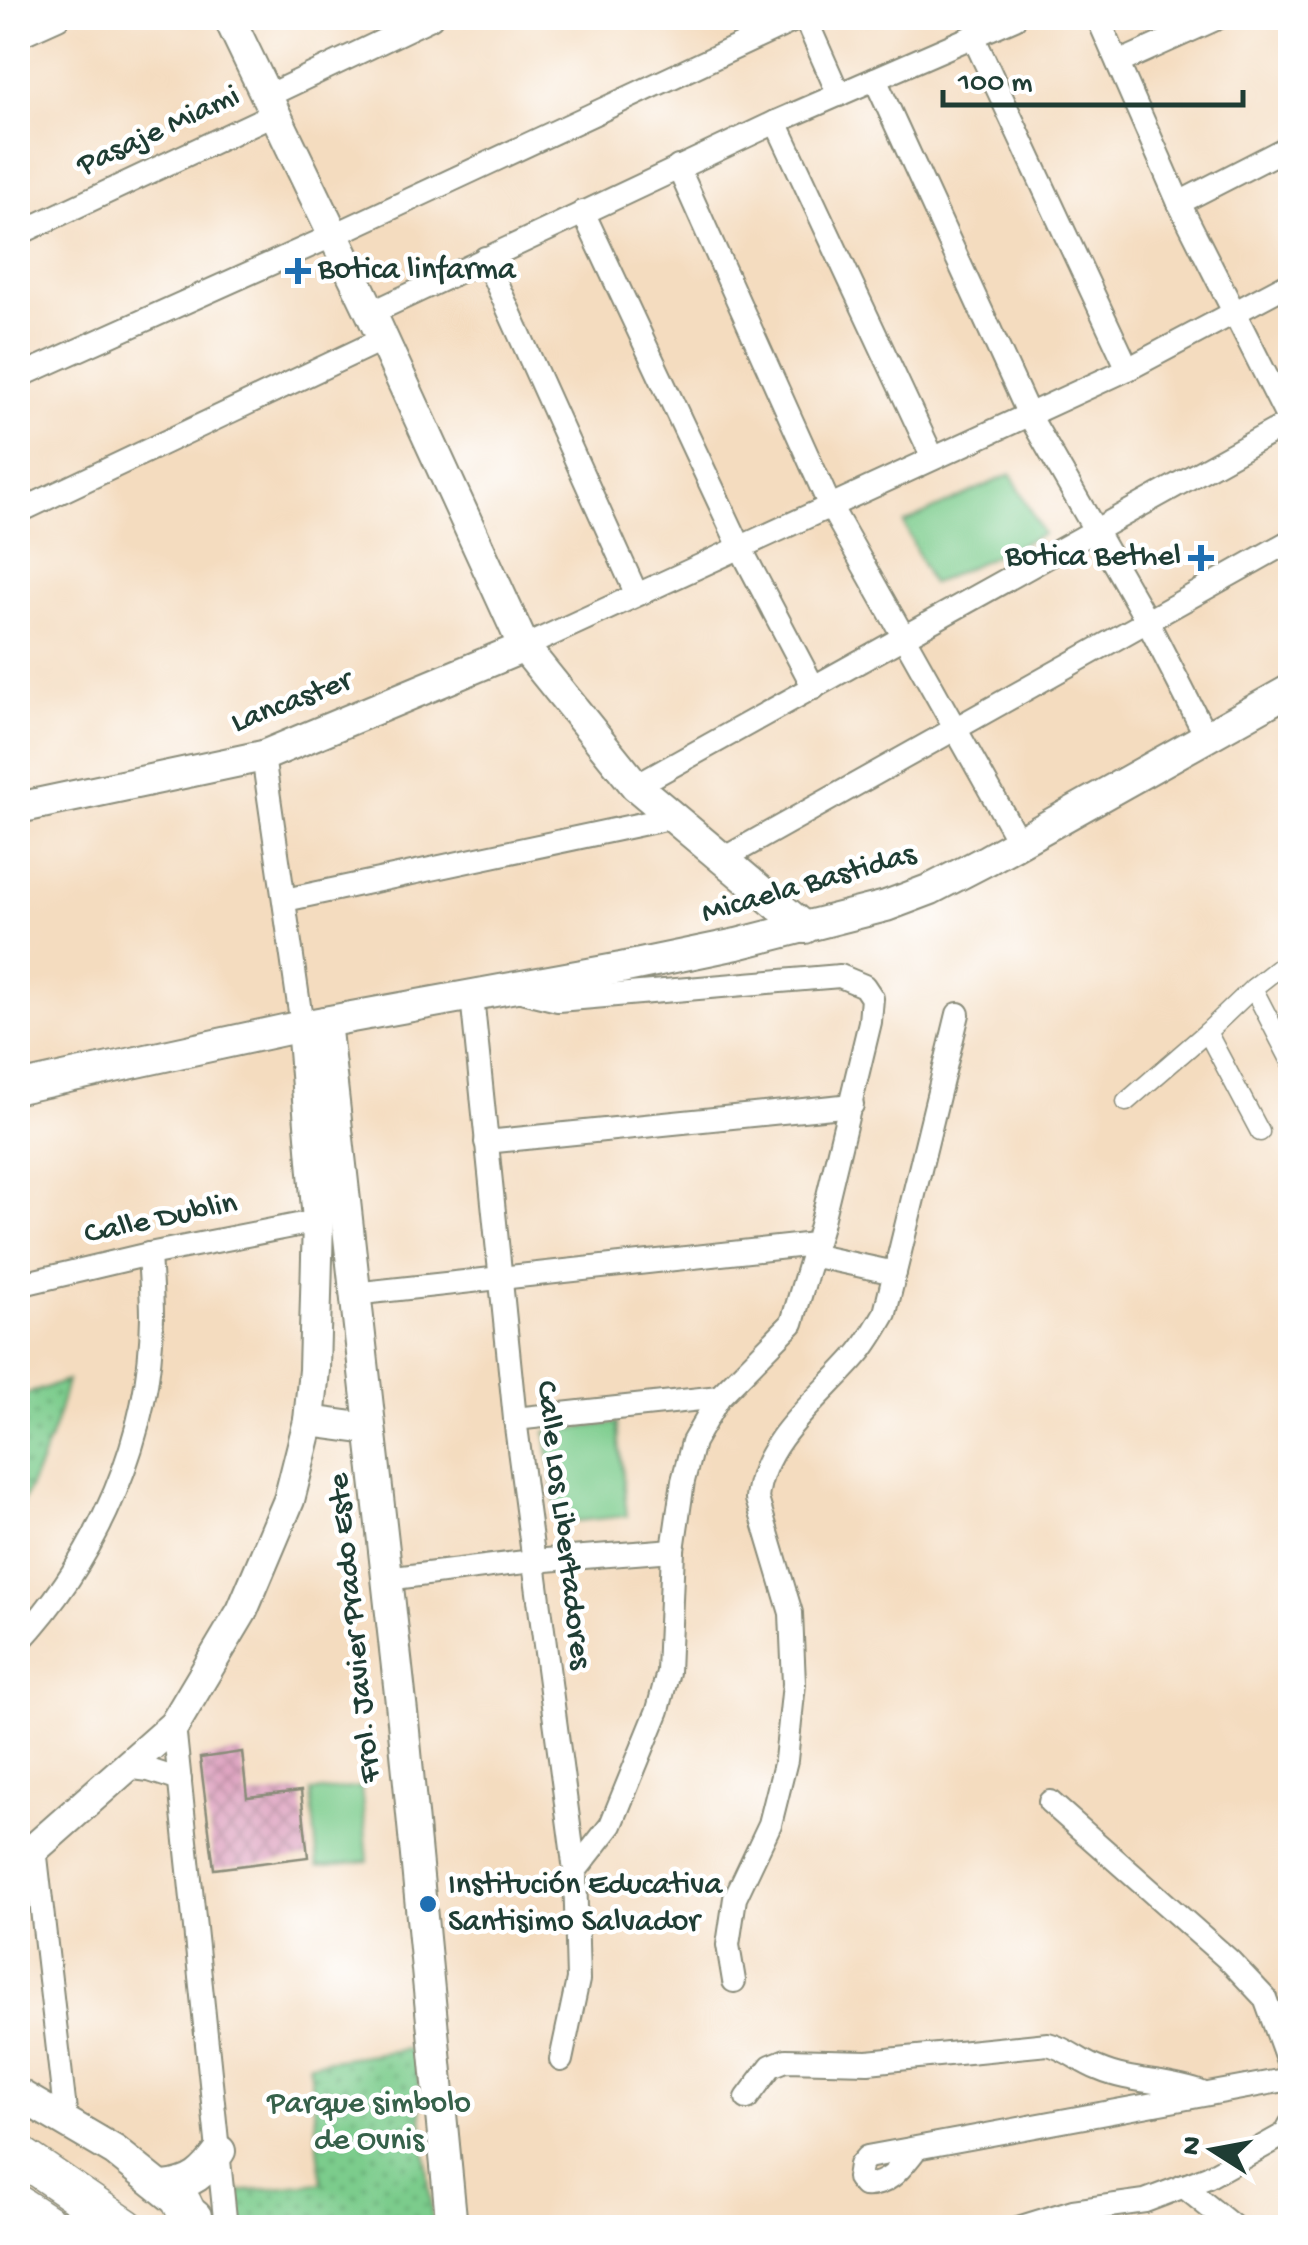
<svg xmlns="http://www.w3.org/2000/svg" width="1308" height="2245" font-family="'Gochi Hand',sans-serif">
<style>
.grass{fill:#7ccc8c;stroke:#4e8460;stroke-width:2.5}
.park{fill:url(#park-dots);stroke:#4e8460;stroke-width:2.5}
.building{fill:url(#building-cross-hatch)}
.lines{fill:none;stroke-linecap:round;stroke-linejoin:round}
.pedestrian-casing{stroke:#8a8c7a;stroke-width:21}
.minor-casing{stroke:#8a8c7a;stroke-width:26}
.tertiary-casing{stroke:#8a8c7a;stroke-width:34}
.primary-casing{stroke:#8a8c7a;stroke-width:41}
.pedestrian{stroke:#fff;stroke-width:18}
.minor{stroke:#fff;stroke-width:22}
.tertiary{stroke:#fff;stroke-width:30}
.primary{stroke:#fff;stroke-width:38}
.poi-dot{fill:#1f6fb2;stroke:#fff;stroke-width:4}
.labels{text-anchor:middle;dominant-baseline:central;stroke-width:9;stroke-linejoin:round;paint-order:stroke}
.street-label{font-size:32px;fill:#1f3d34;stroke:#fff}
.poi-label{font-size:32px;fill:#1f3d34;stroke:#fff;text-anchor:start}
.park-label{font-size:32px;fill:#36614a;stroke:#fff}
</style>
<defs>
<pattern id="park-dots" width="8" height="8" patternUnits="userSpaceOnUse" patternTransform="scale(2.5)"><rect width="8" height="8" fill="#7ccc8c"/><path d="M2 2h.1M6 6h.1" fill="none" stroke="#65a773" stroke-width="1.8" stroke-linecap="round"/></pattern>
<pattern id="building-cross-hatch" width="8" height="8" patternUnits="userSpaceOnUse" patternTransform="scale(2.5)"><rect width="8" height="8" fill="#dd9fbd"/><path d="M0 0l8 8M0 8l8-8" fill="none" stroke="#b3839a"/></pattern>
</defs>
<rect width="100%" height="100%" fill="#fff"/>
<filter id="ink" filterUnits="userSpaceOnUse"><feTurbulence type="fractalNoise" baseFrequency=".01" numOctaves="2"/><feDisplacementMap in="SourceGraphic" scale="20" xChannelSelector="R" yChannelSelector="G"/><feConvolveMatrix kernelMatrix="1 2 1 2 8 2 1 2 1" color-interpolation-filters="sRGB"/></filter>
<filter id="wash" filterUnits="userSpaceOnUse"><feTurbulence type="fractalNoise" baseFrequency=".0048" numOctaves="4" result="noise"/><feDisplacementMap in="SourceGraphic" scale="40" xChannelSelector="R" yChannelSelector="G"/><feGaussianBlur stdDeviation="2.25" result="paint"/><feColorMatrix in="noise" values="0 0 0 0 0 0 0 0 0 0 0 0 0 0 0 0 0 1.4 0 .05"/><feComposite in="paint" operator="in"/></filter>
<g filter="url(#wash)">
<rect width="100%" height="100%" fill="#f4dcbf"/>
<g class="grass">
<polygon points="1011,474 1043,534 931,584 904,523"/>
<polygon points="617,1423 627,1516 558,1523 546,1432"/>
<polygon points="361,1787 368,1861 318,1866 311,1792"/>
</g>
<g class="park">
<path d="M67,1381c-11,47 -27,87 -49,130v-114z"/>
<polygon points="415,2048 433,2227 243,2227 237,2192 322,2183 309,2063"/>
</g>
<g id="blocks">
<polygon class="building" points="242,1752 247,1797 301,1791 308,1857 214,1869 200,1758"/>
</g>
</g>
<g filter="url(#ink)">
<use href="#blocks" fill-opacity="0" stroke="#8a8c7a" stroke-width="2.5"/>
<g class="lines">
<defs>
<g id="pedestrian">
<polyline points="1253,988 1290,1060"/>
<polyline points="1126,1102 1207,1032"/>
<polyline points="1260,1132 1207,1032 1253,988 1290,959"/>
</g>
<g id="minor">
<polyline points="805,18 839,95"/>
<polyline points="1098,18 1179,203 1290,423"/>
<polyline points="18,36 58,18"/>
<polyline points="973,36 1128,369"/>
<polyline points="1118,63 1218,18"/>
<polyline points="875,79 1029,415 1146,619 1207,738"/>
<polyline points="265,97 431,18"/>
<polyline points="776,122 933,458"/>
<polyline points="678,167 829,504 1019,842"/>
<polyline points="1179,203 1290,146"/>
<polyline points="583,212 740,547 814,688"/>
<polyline points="18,234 273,114"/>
<polyline points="485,258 636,593"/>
<polyline points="371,313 776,122 1015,18"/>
<polyline points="18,377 332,236 799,18"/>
<polyline points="18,512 383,339"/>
<polyline points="524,647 1128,369 1290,283"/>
<polyline points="263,756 302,1026"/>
<polyline points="636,786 1290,422"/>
<polyline points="721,860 1290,541"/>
<polyline points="285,900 670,818"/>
<polyline points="513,989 558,1000 840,976 864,986 872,998 870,1022 821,1225 792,1323 719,1397 693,1442 683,1481 673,1550 668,1672 658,1710 611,1825 575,1871"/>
<polyline points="472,996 515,1419 575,1871 578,1980 561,2060"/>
<polyline points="486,1142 852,1105"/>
<polyline points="811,1255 895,1273"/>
<polyline points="18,1285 149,1254 318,1221"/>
<polyline points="353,1294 814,1244"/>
<polyline points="515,1419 719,1397"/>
<polyline points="386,1579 533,1561 673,1550"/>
<path d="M18,1643c81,-87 133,-207 134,-327 0,-21 -2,-42 -3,-62"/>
<polyline points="174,1725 226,2228"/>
<polyline points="126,1767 149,1770 180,1780"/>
<polyline points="1050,1802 1230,1961 1265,1998 1290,2067"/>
<polyline points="35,1848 66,2120"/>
<path d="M734,1981l-6,-36 7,-47 35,-74 16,-64 8,-76 -3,-71 -34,-114c5,-60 66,-103 102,-146 10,-12 18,-26 26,-40l73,-299"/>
<path d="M747,2098l24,-32 15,-6 82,2 180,-18c20,5 32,18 51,25 32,14 70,11 103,24"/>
<path d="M916,2149c-14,17 -27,38 -52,36l-6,-7 2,-13 7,-8 423,-78"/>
<polyline points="1183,2186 1235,2228"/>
<polyline points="1018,2228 1073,2211 1145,2201 1208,2177 1285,2134 1290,2125"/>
</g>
<g id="tertiary">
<polyline points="229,18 371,313 524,647 636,786 805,928"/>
<polyline points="18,808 263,756 524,647"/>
<polyline points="325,1022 403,1721 452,2228"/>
<polyline points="18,1088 302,1026 621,968 737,944 886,906 931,889 987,860 1290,690"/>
<polyline points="309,1421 369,1429"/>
<polyline points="18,1857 35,1848 174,1725 242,1611 289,1500 309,1421 314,1370 318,1221 302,1026"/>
<polyline points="18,2094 115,2151 196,2216"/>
<path d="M164,2187c29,-3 39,-13 56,-36"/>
</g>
<g id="primary">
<polyline points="18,2154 126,2228"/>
<polyline points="182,2203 194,2228"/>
<polyline points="18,2205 53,2228"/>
</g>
</defs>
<use href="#pedestrian" class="pedestrian-casing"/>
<use href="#minor" class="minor-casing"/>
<use href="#tertiary" class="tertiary-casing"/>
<use href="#primary" class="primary-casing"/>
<use href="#pedestrian" class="pedestrian"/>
<use href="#minor" class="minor"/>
<use href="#tertiary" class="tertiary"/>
<use href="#primary" class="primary"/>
</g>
</g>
<g class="poi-dot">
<path d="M293 256h10v10h10v10h-10v10h-10v-10h-10v-10h10z"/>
<path d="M1196 543h10v10h10v10h-10v10h-10v-10h-10v-10h10z"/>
<circle cx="428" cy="1904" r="10"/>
</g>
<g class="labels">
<g class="street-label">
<text transform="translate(159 132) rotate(-25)">Pasaje Miami</text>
<text transform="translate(292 703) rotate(-21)">Lancaster</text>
<text transform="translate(809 885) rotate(-16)">Micaela Bastidas</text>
<text transform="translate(161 1220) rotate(-12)">Calle Dublin</text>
<text transform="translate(562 1525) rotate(83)">Calle Los Libertadores</text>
<text transform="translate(356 1628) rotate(-96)">Frol. Javier Prado Este</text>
</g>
<g class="poi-label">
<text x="318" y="271">Botica linfarma</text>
<text x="1181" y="558" text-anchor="end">Botica Bethel</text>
<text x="448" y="1886">Institución Educativa<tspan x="448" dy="37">Santisimo Salvador</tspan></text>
</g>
<g class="park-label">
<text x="369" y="2105">Parque simbolo<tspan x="369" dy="37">de Ovnis</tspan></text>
</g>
</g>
<rect width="1308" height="2245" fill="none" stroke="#fff" stroke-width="60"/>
<g transform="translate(1213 2150) rotate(281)" stroke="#ffffff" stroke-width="8" paint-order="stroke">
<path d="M0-8L18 38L0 25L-18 38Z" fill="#1f3d34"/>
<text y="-15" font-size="28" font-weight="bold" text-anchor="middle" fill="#1f3d34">N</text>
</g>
<path d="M943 90v15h300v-15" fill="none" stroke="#1f3d34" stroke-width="5"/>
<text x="958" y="90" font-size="30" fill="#1f3d34" stroke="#ffffff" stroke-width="8" paint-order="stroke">100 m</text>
</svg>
